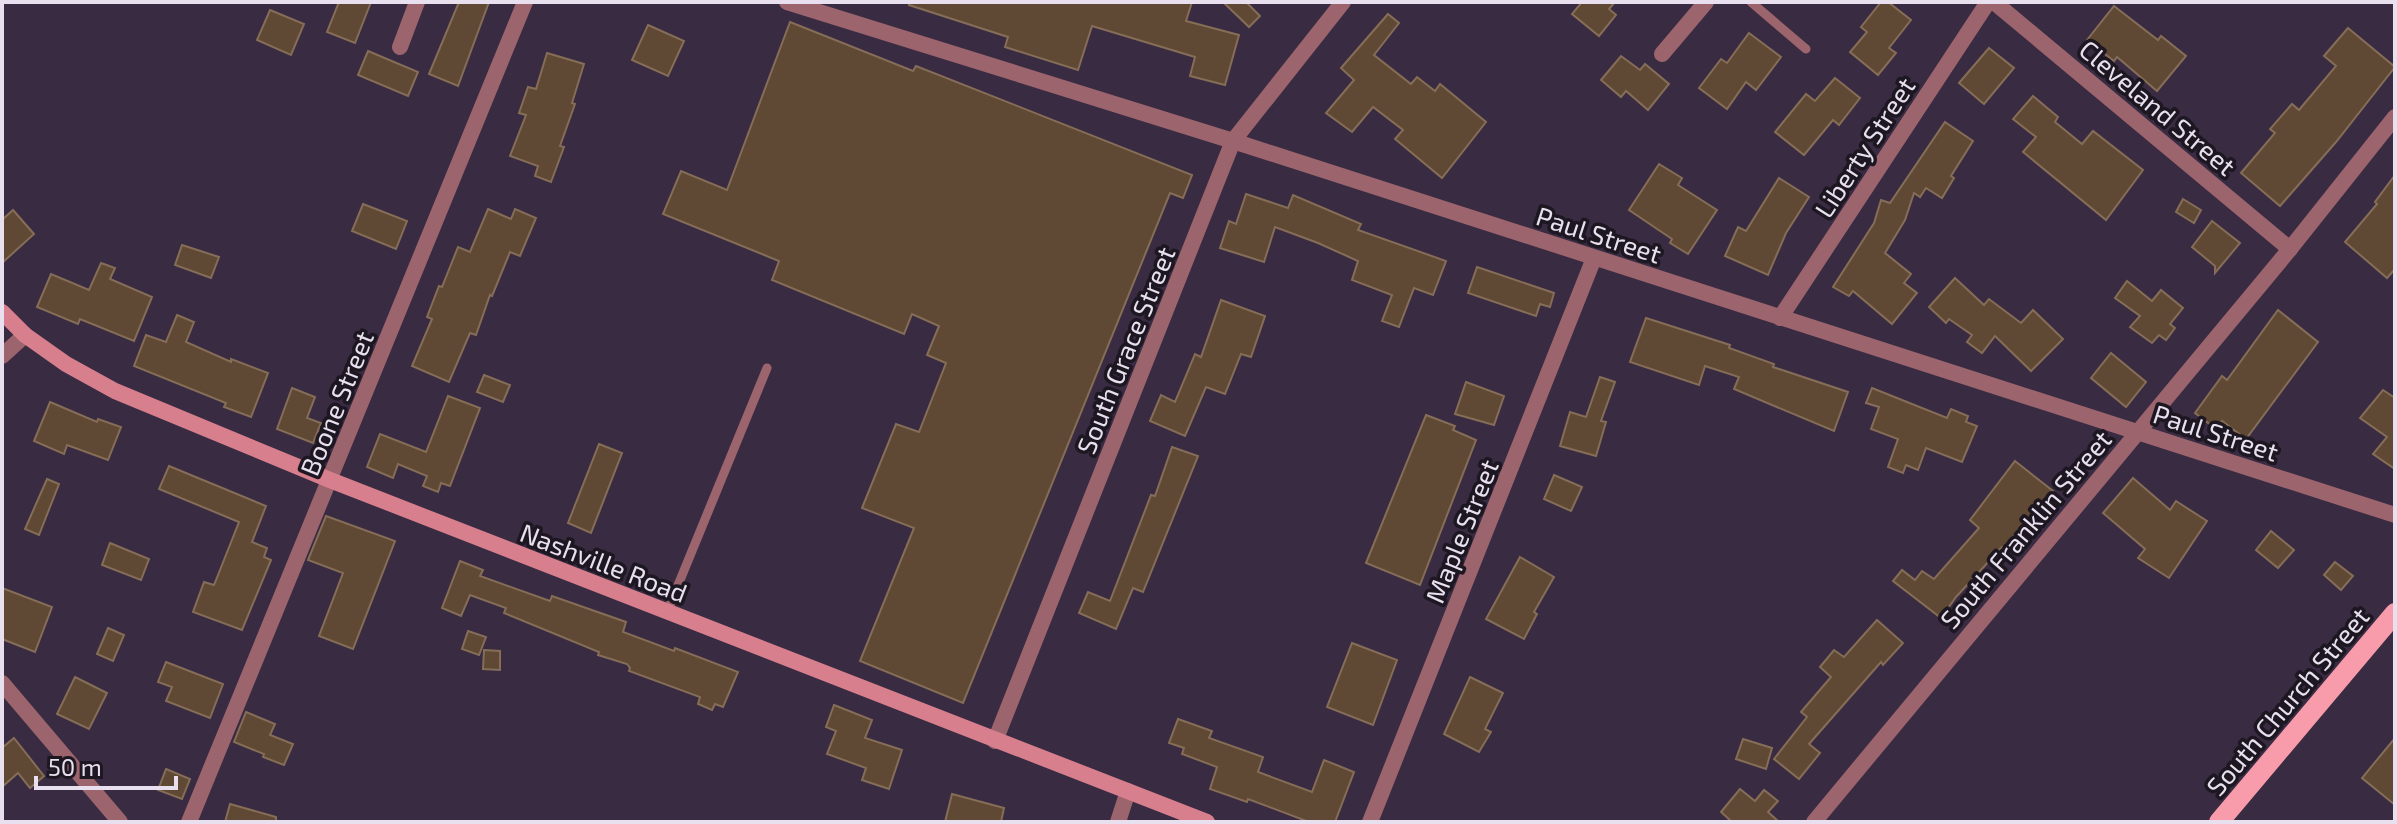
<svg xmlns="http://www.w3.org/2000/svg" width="2397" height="824" font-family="'Exo 2',sans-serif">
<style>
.building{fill:#5f4934;stroke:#856d57;stroke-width:2}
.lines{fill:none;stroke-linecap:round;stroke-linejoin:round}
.service{stroke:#9c646d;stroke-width:9}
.minor{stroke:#9c646d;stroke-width:16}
.secondary{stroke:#d87f8e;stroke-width:16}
.primary{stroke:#f89cab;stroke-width:20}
.labels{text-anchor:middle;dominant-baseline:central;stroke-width:7;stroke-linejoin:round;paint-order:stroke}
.street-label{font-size:26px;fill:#e9e0ef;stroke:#1d1721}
</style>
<rect width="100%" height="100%" fill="#392b42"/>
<g class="building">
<polygon points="339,2 371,2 355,43 327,32"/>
<polygon points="459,2 489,2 458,86 429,74"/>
<polygon points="910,2 1192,2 1186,21 1239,35 1225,85 1190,76 1195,57 1092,26 1078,70 1005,47 1008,37 909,5"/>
<polygon points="1223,2 1246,2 1260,16 1249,27"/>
<polygon points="1582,2 1615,2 1609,9 1616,15 1599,36 1572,14"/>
<polygon points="1881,2 1888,2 1911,20 1889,48 1896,53 1878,75 1850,52 1867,32 1861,27"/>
<polygon points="2114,6 2158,40 2161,36 2186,56 2157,91 2117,57 2114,61 2087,40"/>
<polygon points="270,10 304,24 291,55 257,40"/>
<polygon points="1388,14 1399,23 1374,55 1411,84 1417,77 1435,91 1440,84 1486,122 1442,178 1395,139 1403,130 1373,107 1352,132 1326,113 1354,80 1341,68"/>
<polygon points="790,22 913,71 916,66 1192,175 1183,198 1170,193 963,703 860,661 914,528 862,508 896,424 919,432 946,363 927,355 939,326 912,314 904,334 772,280 779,261 663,214 681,171 727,190"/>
<polygon points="648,25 684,41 668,76 632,60"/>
<polygon points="2348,28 2395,67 2336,142 2280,206 2241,173 2275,133 2270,129 2292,104 2299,110 2336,66 2324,56"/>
<polygon points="1749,33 1781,57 1756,90 1746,82 1727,109 1699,88 1721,59 1727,63"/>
<polygon points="1989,48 2014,68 1984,104 1959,83"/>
<polygon points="368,51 418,72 408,96 358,75"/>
<polygon points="547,53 584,64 572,103 575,104 560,146 564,147 551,182 535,176 538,166 510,156 526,115 519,113 528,87 536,89"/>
<polygon points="1621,56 1640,70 1645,64 1669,84 1648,110 1626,91 1621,97 1601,80"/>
<polygon points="1835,78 1860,98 1839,125 1833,120 1804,155 1775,132 1806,94 1815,101"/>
<polygon points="2033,96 2058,117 2055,122 2082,144 2093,131 2143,170 2106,220 2023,152 2036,137 2013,119"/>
<polygon points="1945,122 1973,141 1951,176 1954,178 1942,198 1926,188 1920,197 1914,193 1905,220 1885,253 1911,274 1904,283 1917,293 1892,324 1853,291 1849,296 1833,287 1874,223 1881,200 1890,203"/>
<polygon points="1659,164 1682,178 1678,185 1717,210 1688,254 1670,243 1672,239 1629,210"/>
<polygon points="2395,175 2395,269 2387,278 2345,242 2377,204 2375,202"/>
<polygon points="1779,178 1809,197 1786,233 1768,275 1725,256 1738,227 1746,231"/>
<polygon points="1246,194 1288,208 1293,195 1361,224 1358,230 1446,261 1433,295 1414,288 1399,327 1382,321 1392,295 1352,280 1358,261 1318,243 1275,227 1264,262 1220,248 1229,221 1236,224"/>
<polygon points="2183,199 2201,210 2194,223 2176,212"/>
<polygon points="363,204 407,221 396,249 352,231"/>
<polygon points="488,209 511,219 515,209 536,218 520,256 510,252 492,296 490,295 476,335 470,333 449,382 412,366 432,319 427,317 439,286 442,287 458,247 470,252"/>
<polygon points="13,210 34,234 2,263 2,220"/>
<polygon points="2212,221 2240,243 2215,273 2215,266 2192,247"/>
<polygon points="182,245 219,257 211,278 175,265"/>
<polygon points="101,263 115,268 110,279 152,297 134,341 80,319 78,324 37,307 51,274 89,290"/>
<polygon points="1477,267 1554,293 1550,307 1540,304 1536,316 1468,293"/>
<polygon points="1955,278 1984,305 1989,299 2021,323 2033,310 2063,339 2031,371 1995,336 1982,353 1967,342 1972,335 1949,319 1946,323 1929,307"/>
<polygon points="2127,281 2152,301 2161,290 2183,308 2170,324 2175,328 2166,340 2159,335 2152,343 2130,327 2140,316 2115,298"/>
<polygon points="1221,300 1265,316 1251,357 1241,354 1225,394 1206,387 1185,436 1150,421 1161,395 1175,402 1195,354 1201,357"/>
<polygon points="2278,310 2318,342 2246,439 2222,421 2216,429 2195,413 2222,376 2227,380"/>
<polygon points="177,315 194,322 186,342 231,362 231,359 268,373 251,417 224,407 226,403 134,366 146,335 166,342"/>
<polygon points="1646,318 1730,345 1729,348 1774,364 1773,367 1848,392 1834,431 1734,389 1739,377 1705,366 1699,385 1630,362"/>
<polygon points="2111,353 2146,382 2126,407 2091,378"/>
<polygon points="484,375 510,385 503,402 477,392"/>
<polygon points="1600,377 1615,382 1601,421 1606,422 1596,456 1560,446 1570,412 1586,417"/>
<polygon points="1466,382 1504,396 1494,425 1455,414"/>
<polygon points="292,388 315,397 307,418 321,423 313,443 277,429"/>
<polygon points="1872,388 1947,418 1951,409 1968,416 1966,422 1977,426 1962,462 1926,448 1918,470 1906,465 1903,473 1888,467 1898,439 1871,429 1879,407 1866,403"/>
<polygon points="2383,390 2395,398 2395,469 2373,454 2387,437 2360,418"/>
<polygon points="448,396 480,408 450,486 441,483 438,492 423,486 427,476 398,464 393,478 367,467 380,434 426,452"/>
<polygon points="50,402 97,422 98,419 121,427 108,460 67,445 64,454 34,441"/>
<polygon points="1426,415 1455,426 1453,430 1476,440 1420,585 1366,563"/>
<polygon points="599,444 622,453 591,533 568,523"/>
<polygon points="1172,447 1198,456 1143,592 1133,588 1116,629 1079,613 1088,592 1110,601 1151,495 1155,496"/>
<polygon points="2015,461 2053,491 2004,548 2002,547 1956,597 1941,618 1893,581 1902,570 1915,580 1922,571 1934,579 1979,528 1970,520"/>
<polygon points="169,466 266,506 252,542 267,548 264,557 271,560 242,630 193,612 204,582 214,585 239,522 159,489"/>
<polygon points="1554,475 1582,487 1571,511 1544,499"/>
<polygon points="2133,478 2170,510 2176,501 2207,521 2169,578 2138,558 2145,549 2103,513"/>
<polygon points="47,479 59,484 39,535 25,529"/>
<polygon points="326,516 395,541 353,649 319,636 343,573 308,560"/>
<polygon points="2271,531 2294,550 2278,568 2256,550"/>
<polygon points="110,543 149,559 141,580 102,565"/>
<polygon points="1520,557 1554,577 1534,612 1537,614 1524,639 1486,619"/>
<polygon points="460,561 483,570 480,576 550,601 552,596 626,622 623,632 674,651 675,648 738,672 723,707 715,704 712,710 698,704 700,697 629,671 630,668 627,664 598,655 599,652 504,613 506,608 470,595 461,616 442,608"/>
<polygon points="2335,562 2353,576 2341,590 2324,575"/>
<polygon points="2,588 52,607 35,652 2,639"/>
<polygon points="1877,620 1903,643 1883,665 1881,662 1809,744 1820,753 1799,779 1774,759 1807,717 1801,712 1831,677 1820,667 1834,650 1844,657"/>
<polygon points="108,628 124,635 113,661 97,654"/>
<polygon points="468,631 486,637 479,655 462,649"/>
<polygon points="1352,643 1397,660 1373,725 1327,707"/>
<polygon points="484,650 500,651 500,670 483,669"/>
<polygon points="166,662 223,684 210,718 166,701 172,687 158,682"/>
<polygon points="75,677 107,693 89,729 57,714"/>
<polygon points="1470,677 1503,693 1485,729 1491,732 1479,752 1444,734"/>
<polygon points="834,705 872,720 865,738 902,750 889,789 862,780 866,768 827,754 836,731 826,727"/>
<polygon points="246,712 275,724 270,735 293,744 284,765 263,757 264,754 234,742"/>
<polygon points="1178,719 1212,731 1209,738 1263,757 1258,772 1312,792 1324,760 1354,772 1335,822 1309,822 1248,799 1247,802 1210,789 1217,767 1182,754 1184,748 1169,743"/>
<polygon points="14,738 44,776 30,788 18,773 2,787 2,748"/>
<polygon points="2395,738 2395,805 2362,778"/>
<polygon points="1743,739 1772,748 1766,769 1736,759"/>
<polygon points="166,769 190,779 182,799 158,790"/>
<polygon points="1740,789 1755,801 1764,790 1778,801 1768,812 1779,822 1732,822 1721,812"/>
<polygon points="952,794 1004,808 1001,822 945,822"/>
<polygon points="230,804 276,817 276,822 225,822"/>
</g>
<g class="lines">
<g class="service">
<polyline points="1751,2 1806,49"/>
<polyline points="667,612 767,368"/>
</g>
<g class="minor">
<polyline points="787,2 1233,141 2395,515"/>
<polyline points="1994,2 2290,249"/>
<polyline points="400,47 417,2"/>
<polyline points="1662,54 1706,2"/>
<polyline points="1780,318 1988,2"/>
<polyline points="2,356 25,335"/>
<polyline points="2,683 120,822"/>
<polyline points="995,741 1233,141 1343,2"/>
<polyline points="189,822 525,2"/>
<polyline points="1118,822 1128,791"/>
<polyline points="1370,822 1594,258"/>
<polyline points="1814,822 2290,249 2395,117"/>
</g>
<polyline class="secondary" points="2,312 25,335 66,364 115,391 330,480 1207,822"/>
<polyline class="primary" points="2219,822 2395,613"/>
</g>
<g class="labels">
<g class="street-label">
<text transform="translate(2158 107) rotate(40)">Cleveland Street</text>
<text transform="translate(1864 147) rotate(-57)">Liberty Street</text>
<text transform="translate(1599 234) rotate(18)">Paul Street</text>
<text transform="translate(1125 350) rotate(-68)">South Grace Street</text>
<text transform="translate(336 403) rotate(-68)">Boone Street</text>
<text transform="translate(2216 432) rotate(18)">Paul Street</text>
<text transform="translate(2025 529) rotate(-50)">South Franklin Street</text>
<text transform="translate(1461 531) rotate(-68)">Maple Street</text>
<text transform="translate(604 562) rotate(21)">Nashville Road</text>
<text transform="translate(2287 701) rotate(-50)">South Church Street</text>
</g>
</g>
<rect width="2397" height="824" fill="none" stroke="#e9e0ef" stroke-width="8"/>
<path d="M36 776v12h140v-12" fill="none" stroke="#e9e0ef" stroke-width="4"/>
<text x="48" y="776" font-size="24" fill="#e9e0ef" stroke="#1d1721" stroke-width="6" paint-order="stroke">50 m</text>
</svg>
